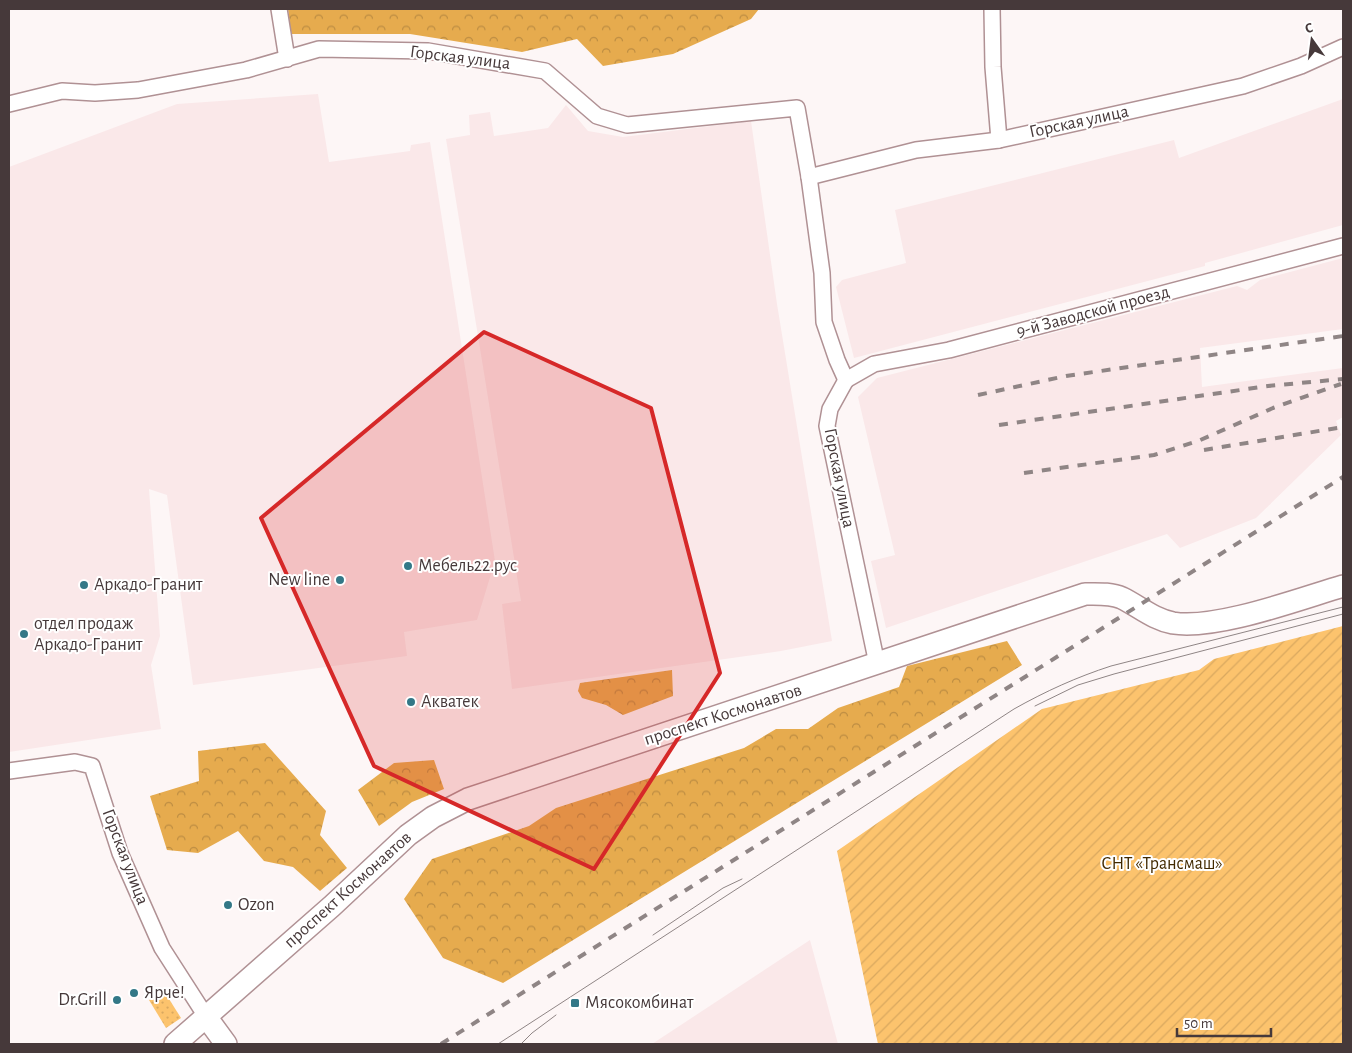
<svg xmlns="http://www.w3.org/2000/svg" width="1352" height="1053" font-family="'Alegreya Sans',sans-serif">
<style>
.built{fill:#fae8e9}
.grass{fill:url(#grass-dots)}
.forest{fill:url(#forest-crowns)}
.garden{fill:url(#garden-furrows)}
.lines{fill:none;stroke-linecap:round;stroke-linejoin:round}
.street-casing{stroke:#b09194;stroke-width:18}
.secondary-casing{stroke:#b09194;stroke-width:24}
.street{stroke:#fff;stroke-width:15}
.secondary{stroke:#fff;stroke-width:21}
.tram{stroke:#8f8585;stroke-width:1}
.rail{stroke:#8f8585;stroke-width:4;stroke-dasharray:9 9;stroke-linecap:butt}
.marked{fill:#d62828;fill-opacity:0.2;stroke:#d62828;stroke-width:4;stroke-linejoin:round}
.poi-dot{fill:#337887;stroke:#fff;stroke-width:2}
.labels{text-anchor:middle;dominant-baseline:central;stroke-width:4;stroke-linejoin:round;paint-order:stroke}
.street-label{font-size:18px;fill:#46393a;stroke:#fff}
.poi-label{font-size:18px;fill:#46393a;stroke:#fff;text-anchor:start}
.park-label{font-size:18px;fill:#422a01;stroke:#fff}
</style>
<defs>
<pattern id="grass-dots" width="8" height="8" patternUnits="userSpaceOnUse" patternTransform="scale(1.25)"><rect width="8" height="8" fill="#fcc36d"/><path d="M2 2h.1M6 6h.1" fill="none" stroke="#d9a85f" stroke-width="1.8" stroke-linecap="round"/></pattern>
<pattern id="forest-crowns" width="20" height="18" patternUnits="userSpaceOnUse" patternTransform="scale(1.25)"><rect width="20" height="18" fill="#e6ab4e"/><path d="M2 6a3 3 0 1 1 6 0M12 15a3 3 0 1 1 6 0" fill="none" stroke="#bc8c42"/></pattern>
<pattern id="garden-furrows" width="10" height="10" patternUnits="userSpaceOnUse" patternTransform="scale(1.25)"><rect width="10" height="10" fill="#fcc36d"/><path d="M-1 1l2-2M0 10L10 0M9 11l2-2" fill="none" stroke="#d9a85f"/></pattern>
</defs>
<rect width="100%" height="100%" fill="#fdf6f6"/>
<g class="built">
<polygon points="318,94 329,162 410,151 411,145 430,142 495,561 477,620 404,632 407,656 193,685 167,495 149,489 160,636 151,665 161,729 9,752 9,167 177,104"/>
<polygon points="1343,99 1343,225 1205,263 1205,266 854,358 836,287 842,280 906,263 895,210 1174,140 1179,158"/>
<polygon points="566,105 588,131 623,137 751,121 777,304 832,641 781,651 512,689 502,604 521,601 446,139 470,135 469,115 490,112 494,136 548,128"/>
<polygon points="1343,258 1343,329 1200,348 1202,387 1343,368 1343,417 1336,421 1341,435 1256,518 1180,548 1167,534 886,628 871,561 895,555 858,397 877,378 1237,286 1247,290 1260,280"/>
<polygon points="810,940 838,1044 652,1044"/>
</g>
<polygon class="grass" points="164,991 181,1018 166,1028 149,1000"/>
<g class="forest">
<polygon points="288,9 759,9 751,19 673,54 603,66 577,39 522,52 410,34 291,34"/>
<polygon points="1007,641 1022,665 503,983 443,958 404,899 432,859 529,826 556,808 744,748 776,729 808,729 838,708 899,687 907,666"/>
<polygon points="672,670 673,696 623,715 606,705 582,698 578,691 580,683"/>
<polygon points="265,743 326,811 320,835 347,868 320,891 293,867 264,861 238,831 198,853 167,850 150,796 199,781 198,751"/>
<polygon points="434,760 444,789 412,802 379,826 358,790 394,763"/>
</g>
<polygon class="garden" points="1343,626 1343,1044 878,1044 837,851 1042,709 1199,670 1214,659"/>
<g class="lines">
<defs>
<g id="street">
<polyline points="279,9 287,59"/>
<polyline points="992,9 993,67 999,140"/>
<polyline points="9,104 62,91 95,93 138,90 246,70 319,49 428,51 545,71 597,116 627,125 797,108 809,177 822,273 824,322 837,360 846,380"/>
<polyline points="809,177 916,150 999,140 1243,86 1301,66 1343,47"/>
<polyline points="846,380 874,364 949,350 1343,246"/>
<polyline points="846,380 830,409 827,426 877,664"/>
<polyline points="9,771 75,762 92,766 120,853 162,948 207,1018"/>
</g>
<g id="secondary">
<polyline points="207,1018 226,1044"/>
<path d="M175,1044l157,-138 76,-71 25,-18 35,-18 617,-205c12,0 26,-1 37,4 18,9 31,21 51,25 43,7 126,-24 170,-37"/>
</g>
</defs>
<use href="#street" class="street-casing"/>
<use href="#secondary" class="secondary-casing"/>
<use href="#street" class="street"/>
<use href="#secondary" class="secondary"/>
<g class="tram">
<polyline points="1035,706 1078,685 1114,674 1343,614"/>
<polyline points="653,935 723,888 742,879"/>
<path d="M498,1044l516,-335c32,-18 63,-32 97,-43l232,-59"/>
<polyline points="521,1044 532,1033 556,1015"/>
</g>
<g class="rail">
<polyline points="978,395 1066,376 1343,336"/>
<polyline points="999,425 1268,386 1343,379"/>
<polyline points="1204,450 1343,427"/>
<polyline points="1024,473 1154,455 1198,441 1273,408 1341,384"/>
<polyline points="441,1044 1343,477"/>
</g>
</g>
<path class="marked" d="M484,332l167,76 69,265 -126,196 -220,-103 -113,-248z"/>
<g class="poi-dot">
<circle cx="408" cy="566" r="5"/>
<circle cx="340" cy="580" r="5"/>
<circle cx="84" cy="585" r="5"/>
<circle cx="24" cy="634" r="5"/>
<circle cx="411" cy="702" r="5"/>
<circle cx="228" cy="905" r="5"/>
<circle cx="134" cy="993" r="5"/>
<circle cx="117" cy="1000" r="5"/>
<rect x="570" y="998" width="10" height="10" rx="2.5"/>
</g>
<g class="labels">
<g class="street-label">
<text transform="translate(460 58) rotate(7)">Горская улица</text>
<text transform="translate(1079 122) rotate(-12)">Горская улица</text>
<text transform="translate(1093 312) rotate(-15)">9-й Заводской проезд</text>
<text transform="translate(839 478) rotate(79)">Горская улица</text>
<text transform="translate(723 715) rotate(-18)">проспект Космонавтов</text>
<text transform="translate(125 857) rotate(69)">Горская улица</text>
<text transform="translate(348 890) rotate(-42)">проспект Космонавтов</text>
</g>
<g class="poi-label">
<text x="418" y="566">Мебель22.рус</text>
<text x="330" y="580" text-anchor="end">New line</text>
<text x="94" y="585">Аркадо-Гранит</text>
<text x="34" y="624">отдел продаж<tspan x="34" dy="21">Аркадо-Гранит</tspan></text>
<text x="421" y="702">Акватек</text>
<text x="238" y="905">Ozon</text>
<text x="144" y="993">Ярче!</text>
<text x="107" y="1000" text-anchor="end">Dr.Grill</text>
<text x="585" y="1003">Мясокомбинат</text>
</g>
<g class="park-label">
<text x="1162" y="864">СНТ «Трансмаш»</text>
</g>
</g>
<rect width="1352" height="1053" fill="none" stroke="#46393a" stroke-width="20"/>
<g transform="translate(1312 40) rotate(346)" stroke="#ffffff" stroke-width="4" paint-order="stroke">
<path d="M0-4L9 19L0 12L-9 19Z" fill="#46393a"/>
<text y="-8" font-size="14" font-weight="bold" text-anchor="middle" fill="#46393a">С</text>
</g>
<path d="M1177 1028v8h94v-8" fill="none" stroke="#46393a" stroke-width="2.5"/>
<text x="1184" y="1028" font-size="15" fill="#46393a" stroke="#ffffff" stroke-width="4" paint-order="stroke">50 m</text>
</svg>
